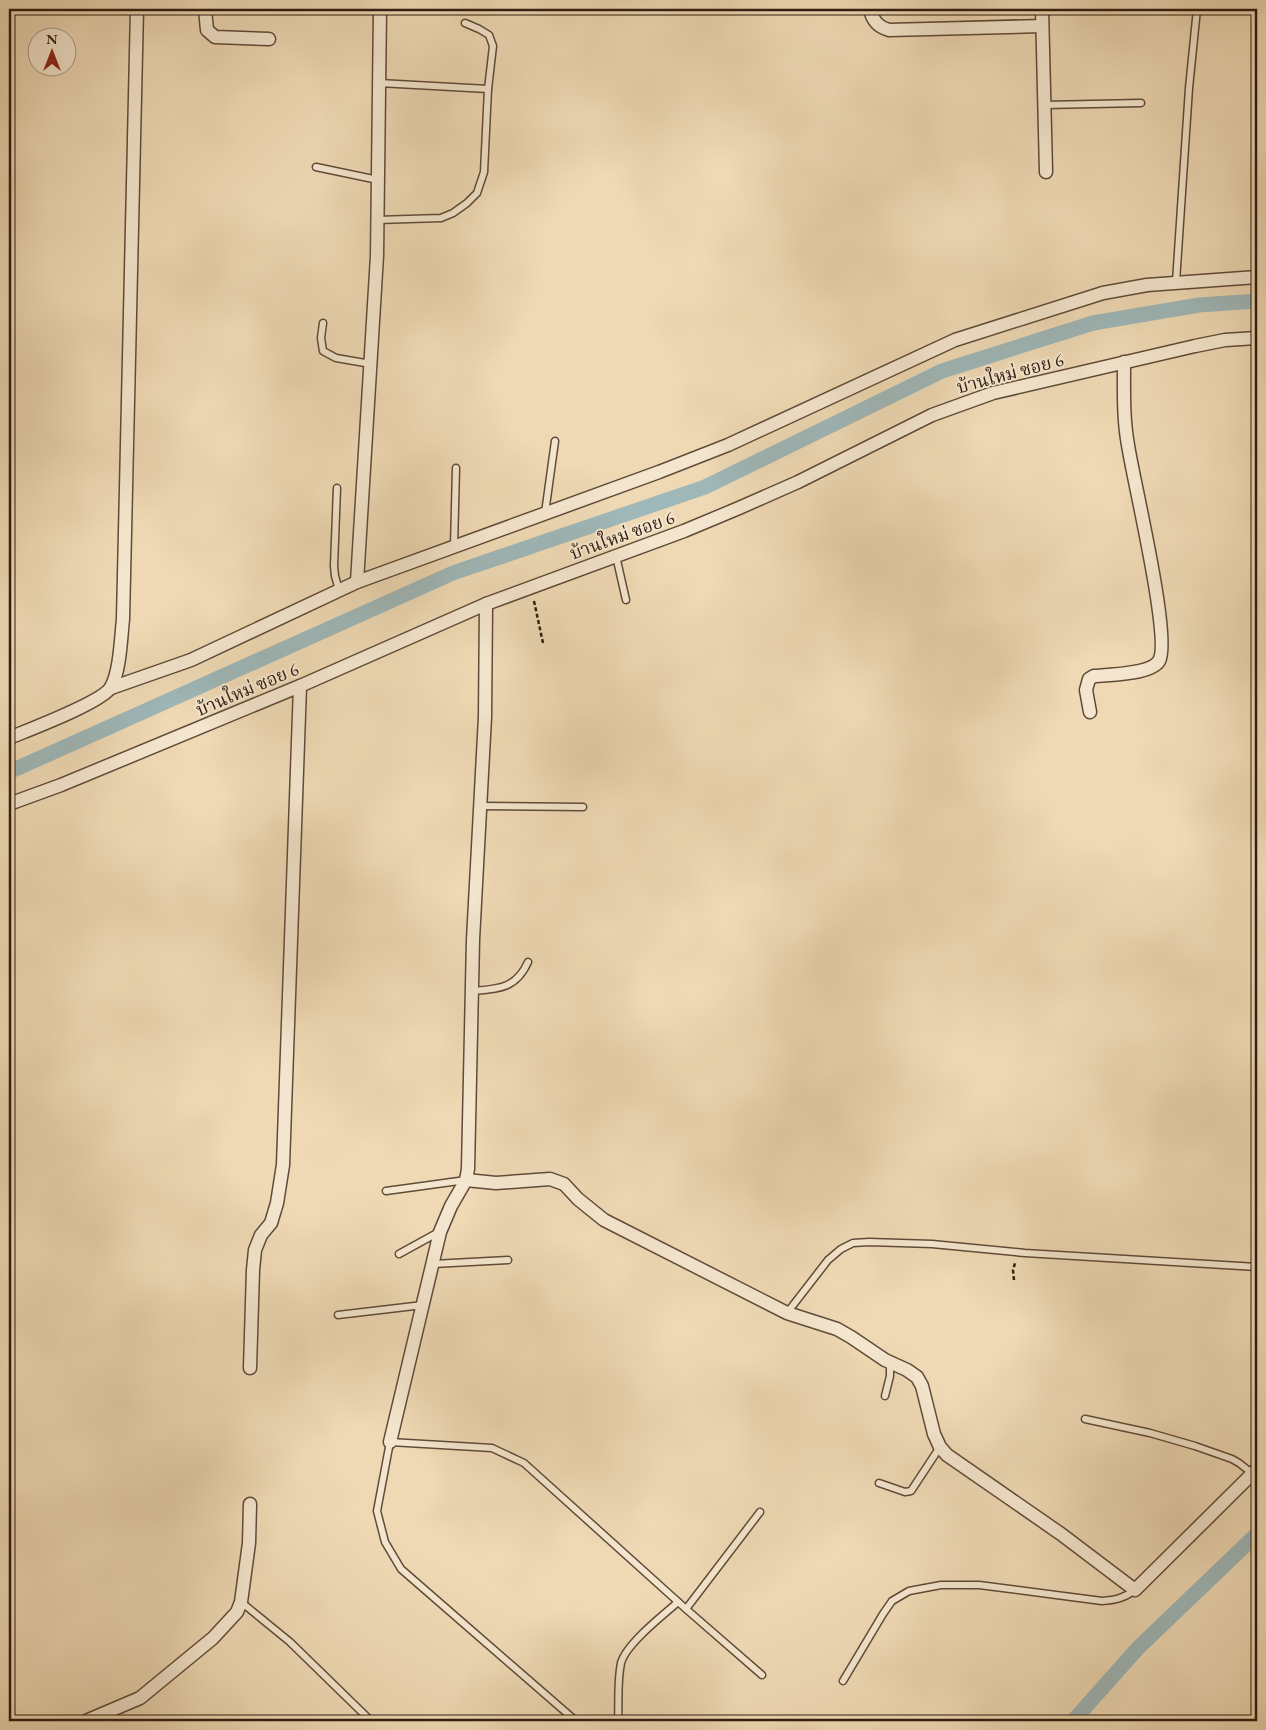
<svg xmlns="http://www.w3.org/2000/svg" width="1266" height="1730" font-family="'EB Garamond','Noto Serif Thai',serif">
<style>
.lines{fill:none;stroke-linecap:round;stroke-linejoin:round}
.canal{stroke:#9eb7b8;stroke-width:15}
.lane-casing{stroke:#604b39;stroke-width:9}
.street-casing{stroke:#604b39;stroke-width:15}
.path{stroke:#311c10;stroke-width:2.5;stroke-dasharray:4 2.5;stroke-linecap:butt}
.lane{stroke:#f4e6ce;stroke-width:6}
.street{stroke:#f4e6ce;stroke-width:12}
.labels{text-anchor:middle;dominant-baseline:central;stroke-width:4;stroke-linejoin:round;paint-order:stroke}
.street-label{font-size:18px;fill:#311c10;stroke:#f4e6ce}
</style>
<rect width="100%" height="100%" fill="#eed9b4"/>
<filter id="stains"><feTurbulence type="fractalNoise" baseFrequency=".004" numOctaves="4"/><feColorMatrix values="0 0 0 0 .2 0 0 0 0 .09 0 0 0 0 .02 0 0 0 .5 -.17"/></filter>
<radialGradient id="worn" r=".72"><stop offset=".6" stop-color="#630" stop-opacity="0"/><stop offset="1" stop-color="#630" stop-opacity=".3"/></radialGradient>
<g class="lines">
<g class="canal">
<polyline points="9,772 453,573 705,487 942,371 1093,323 1199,305 1257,301"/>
<polyline points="1073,1721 1138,1648 1257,1534"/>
</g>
<defs>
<g id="lane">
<polyline points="379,83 488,89"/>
<polyline points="1044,105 1141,103"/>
<polyline points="316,167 378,180"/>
<polyline points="377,220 441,218 453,213 467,203 477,193 484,172 488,89 493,46 489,35 479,29 465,23"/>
<polyline points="1176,282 1189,88 1197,9"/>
<polyline points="323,323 321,338 323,351 336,358 371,364"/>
<polyline points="337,488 334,566 335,576 339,590"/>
<polyline points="545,513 555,441"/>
<polyline points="454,546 456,468"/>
<polyline points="616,556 626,600"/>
<polyline points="479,806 583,807"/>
<path d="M472,991c26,-2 44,-2 56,-29"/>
<polyline points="386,1191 466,1180"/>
<polyline points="399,1254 439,1232"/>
<polyline points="433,1264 508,1260"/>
<polyline points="787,1313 828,1260 841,1249 853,1243 869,1242 932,1244 1025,1253 1257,1267"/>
<polyline points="338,1315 423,1305"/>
<polyline points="885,1396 890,1376 890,1362"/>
<polyline points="1085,1419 1150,1433 1195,1446 1232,1459 1239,1463 1253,1474"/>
<polyline points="879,1483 905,1492 911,1491 940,1447"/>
<polyline points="241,1602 290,1642 371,1721"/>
<polyline points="686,1609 760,1512"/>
<path d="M843,1681l40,-67 9,-13 17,-10 32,-6h38l123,16c14,-1 22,-3 33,-11"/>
<polyline points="576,1721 401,1569 385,1542 377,1511 390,1442 492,1448 524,1463 686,1609 762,1675"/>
<path d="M618,1721c1,-19 -1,-38 3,-58 5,-19 41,-47 57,-61"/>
</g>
<g id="street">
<polyline points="205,9 207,30 215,37 269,39"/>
<path d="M870,9c2,11 8,18 19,21l153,-4"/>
<polyline points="1042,9 1046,172"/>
<polyline points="357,582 377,256 380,9"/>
<polyline points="111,688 191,660 357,582 659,472 728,445 955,340 1103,293 1147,285 1257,277"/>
<path d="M1090,712l-4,-22 3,-11 5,-3c15,-1 57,-2 65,-15 13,-21 -26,-182 -31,-216 -5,-27 -4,-55 -4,-83"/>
<path d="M9,738c19,-8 94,-36 102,-51 9,-15 10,-50 12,-68l14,-610"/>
<polyline points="9,804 61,785 300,686 486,604 684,531 739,508 798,482 932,415 993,393 1195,346 1225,340 1257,338"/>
<polyline points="466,1180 496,1183 550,1179 564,1184 578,1199 604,1220 787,1313 837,1329 851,1337 885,1360 907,1370 917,1377 922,1386 934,1434 940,1447 947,1455 1061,1534 1135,1590 1257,1469"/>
<polyline points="250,1368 253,1270 255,1250 261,1235 271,1223 277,1203 283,1165 300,686"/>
<polyline points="390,1442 440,1232 451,1206 466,1180 468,1169 473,940 485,717 486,604"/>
<polyline points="86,1721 140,1698 213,1638 237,1612 241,1602 249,1543 250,1504"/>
</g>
</defs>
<use href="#lane" class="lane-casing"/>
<use href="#street" class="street-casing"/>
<g class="path">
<polyline points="534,601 543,643"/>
<polyline points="1014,1280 1013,1270 1015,1263"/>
</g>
<use href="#lane" class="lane"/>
<use href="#street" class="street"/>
</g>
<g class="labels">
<g class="street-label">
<text transform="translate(1010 373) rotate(-15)">บ้านใหม่ ซอย 6</text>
<text transform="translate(622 535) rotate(-20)">บ้านใหม่ ซอย 6</text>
<text transform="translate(247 689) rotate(-23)">บ้านใหม่ ซอย 6</text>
</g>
</g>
<rect width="1266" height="1730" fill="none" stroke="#eed9b4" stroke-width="30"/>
<rect x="10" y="10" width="1246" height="1710" fill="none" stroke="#311c10" stroke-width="2.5"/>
<rect x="15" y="15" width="1236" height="1700" fill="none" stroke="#311c10"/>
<g transform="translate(52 52)"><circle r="24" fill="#f4e6ce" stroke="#a69582"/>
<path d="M0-4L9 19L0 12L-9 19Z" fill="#8f2418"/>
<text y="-8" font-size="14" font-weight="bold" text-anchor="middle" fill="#311c10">N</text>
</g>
<rect width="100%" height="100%" filter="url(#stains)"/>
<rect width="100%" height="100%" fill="url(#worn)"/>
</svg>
